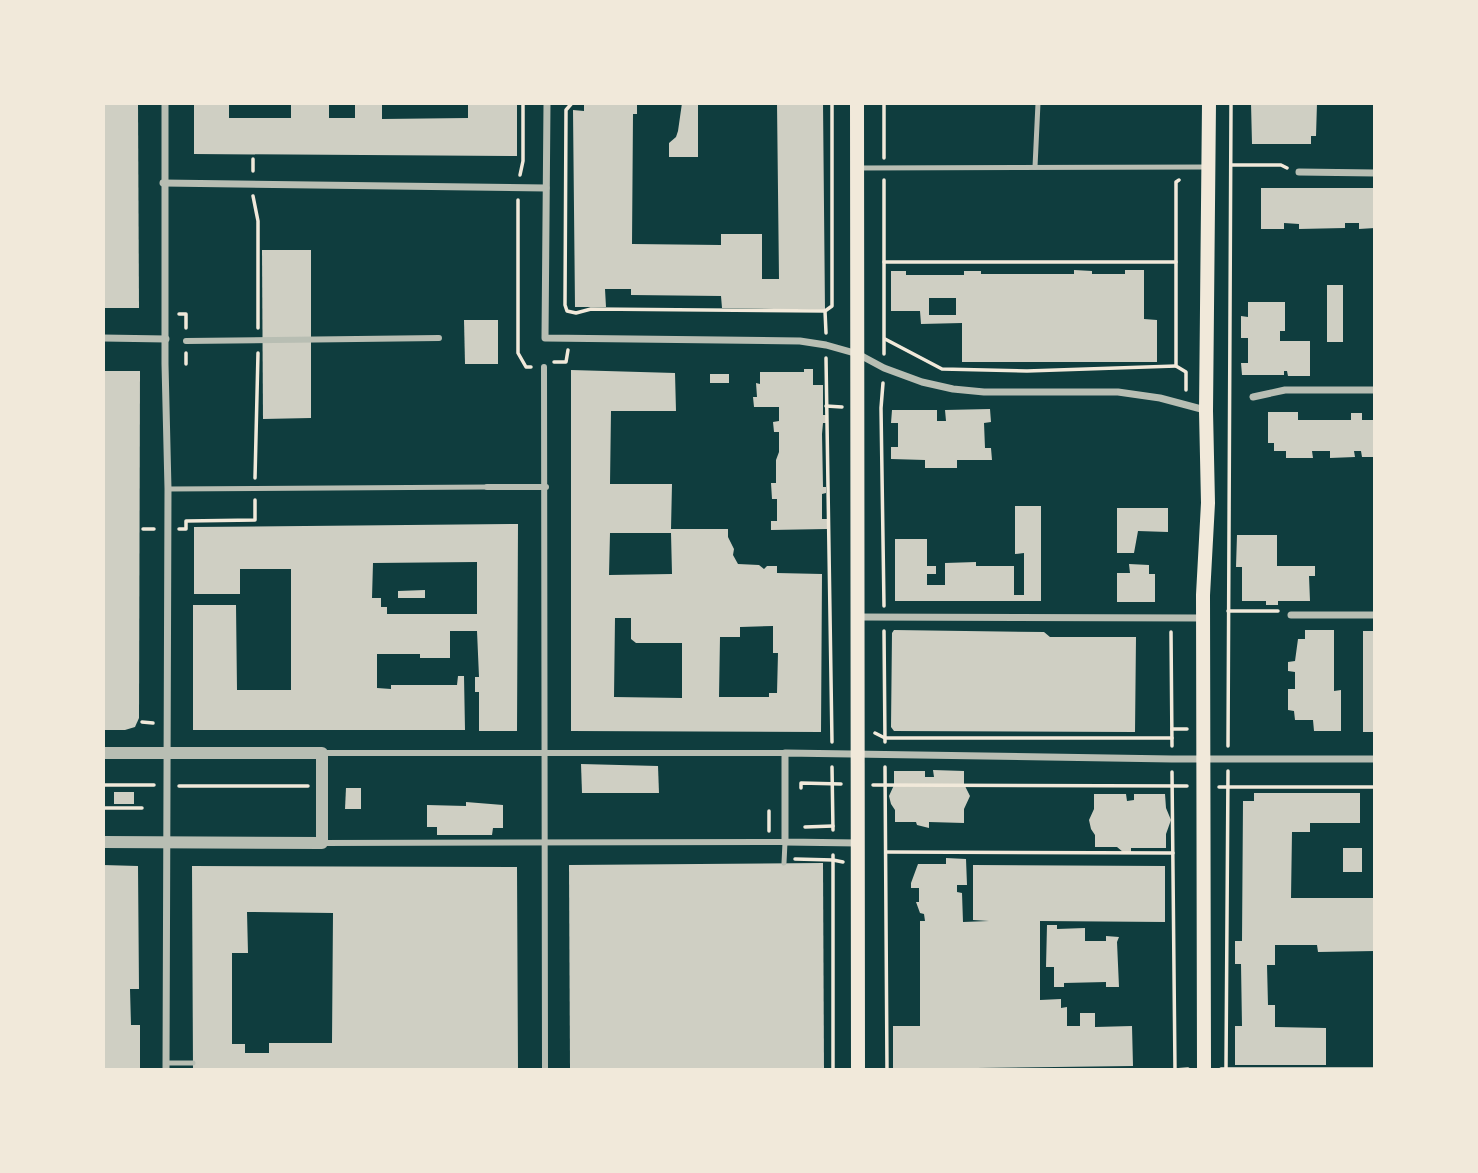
<svg xmlns="http://www.w3.org/2000/svg" width="1478" height="1173" font-family="'Noto Sans',sans-serif">
<style>
.building{fill:#cfcfc3;fill-rule:evenodd}
.lines{fill:none;stroke-linecap:round;stroke-linejoin:round}
.path{stroke:#f1e9da;stroke-width:3.5}
.service{stroke:#b8beb3;stroke-width:5}
.pedestrian{stroke:#b8beb3;stroke-width:6}
.minor{stroke:#b8beb3;stroke-width:7}
.tertiary{stroke:#b8beb3;stroke-width:12}
.secondary{stroke:#f1e9da;stroke-width:14}
</style>
<rect width="100%" height="100%" fill="#0f3d3e"/>
<g class="building">
<polygon points="103,103 138,103 139,308 103,308"/>
<polygon points="194,103 229,103 229,118 291,118 291,103 329,103 329,118 355,118 355,103 382,103 382,119 468,118 468,103 517,103 517,156 194,154"/>
<polygon points="584,103 637,103 637,114 633,114 632,244 721,245 721,234 762,234 762,279 779,279 777,103 823,103 825,310 722,308 721,296 631,295 631,289 605,289 606,307 575,307 573,110 584,111"/>
<polygon points="682,103 698,103 698,157 669,157 669,143 676,137 678,131"/>
<polygon points="1251,103 1317,103 1316,136 1311,136 1311,144 1252,144"/>
<polygon points="1261,188 1375,188 1375,228 1359,229 1359,223 1345,223 1345,228 1299,229 1299,224 1284,223 1284,229 1261,229"/>
<polygon points="262,250 311,250 311,418 263,419"/>
<path d="M1074,270l18,1v3h33v-4h19v49l13,1v42h-195v-39l-41,1 -1,-13h-29v-40h15v4h58v-4h17v3h93zM929,298h27v17h-27z"/>
<rect x="1327" y="285" width="16" height="57"/>
<polygon points="1248,302 1285,302 1285,331 1280,331 1280,341 1310,341 1310,376 1288,376 1287,371 1284,371 1284,375 1242,375 1241,363 1248,363 1248,338 1241,338 1241,316 1248,317"/>
<polygon points="464,320 498,320 498,364 465,364"/>
<polygon points="804,369 813,369 813,385 823,385 823,415 826,415 826,423 823,423 822,434 823,487 826,487 826,493 822,494 822,519 827,519 827,529 771,530 771,521 777,521 777,499 772,499 771,483 776,483 776,460 779,452 779,432 774,432 773,422 779,421 779,407 754,407 753,397 757,397 756,383 760,384 760,372 804,372"/>
<path d="M571,370l104,3 1,38h-65l-1,73h62l-1,45h57v8l6,12 -1,6 5,9 21,1 5,4 3,-3h10v7l45,1 -1,158 -250,-1zM610,533h61l1,41 -63,1zM615,618h16v21l5,4h46v55l-68,-1zM773,626v27h5l-1,40h-8v4h-50l1,-60h20v-10z"/>
<polygon points="103,371 140,371 139,718 135,727 125,730 103,730"/>
<rect x="710" y="374" width="19" height="9"/>
<polygon points="990,409 991,422 984,423 985,448 991,448 992,460 957,460 957,468 925,468 925,460 891,459 891,447 898,447 898,423 891,423 892,410 937,410 937,421 946,421 945,410"/>
<polygon points="1268,412 1298,412 1298,420 1351,420 1351,413 1362,413 1362,420 1375,420 1375,457 1362,457 1361,451 1354,451 1355,457 1330,458 1330,451 1312,451 1313,458 1286,458 1286,451 1274,451 1274,443 1268,443"/>
<polygon points="1015,506 1041,506 1041,601 895,601 895,539 927,539 927,566 936,566 936,574 927,574 927,585 945,585 945,563 976,562 976,566 1014,566 1014,595 1024,595 1024,553 1015,554"/>
<polygon points="1117,508 1168,508 1168,532 1138,531 1134,553 1117,553"/>
<path d="M518,524l-1,207h-38v-39h-4v-15h4l-2,-46h-27v27h-30v-4h-43v34l14,1v-4h66l1,-9h6l1,54h-272v-125h43l1,85h54v-121h-51v25h-46v-67zM477,562v52h-90v-7h-6v-9h-9l1,-35z"/>
<polygon points="1237,535 1277,535 1277,566 1315,566 1315,576 1309,576 1310,601 1278,601 1278,605 1266,605 1266,601 1242,601 1242,567 1236,567"/>
<polygon points="1129,564 1149,565 1149,574 1155,574 1155,602 1117,602 1117,573 1130,573"/>
<polygon points="425,590 425,598 398,598 398,591"/>
<polygon points="894,630 1044,632 1050,637 1136,637 1135,732 894,731 891,727 892,633"/>
<polygon points="1305,630 1334,630 1334,691 1341,690 1341,731 1314,731 1313,720 1295,720 1294,711 1288,710 1288,689 1295,689 1295,672 1288,671 1288,662 1295,661 1298,639 1305,639"/>
<rect x="1363" y="631" width="12" height="101"/>
<polygon points="581,764 658,766 659,793 582,793"/>
<polygon points="933,770 964,771 964,784 970,796 964,809 964,823 929,822 929,828 917,825 916,822 895,822 895,810 891,804 889,796 894,785 894,771 925,771 925,777 934,777"/>
<polygon points="346,788 361,788 361,809 345,809"/>
<rect x="114" y="792" width="20" height="12"/>
<polygon points="1254,793 1360,793 1360,823 1310,823 1310,832 1292,832 1291,898 1375,898 1375,951 1318,952 1317,945 1275,945 1275,965 1267,965 1268,1005 1275,1005 1275,1027 1326,1028 1326,1065 1235,1065 1235,1026 1242,1026 1241,964 1235,964 1235,941 1242,941 1243,801 1254,801"/>
<polygon points="1094,794 1126,794 1127,801 1134,800 1134,794 1165,794 1166,808 1171,820 1166,834 1166,848 1131,848 1131,853 1123,852 1117,847 1095,847 1095,835 1091,829 1089,820 1094,809"/>
<polygon points="466,802 503,805 503,828 493,828 492,835 437,835 437,827 427,827 427,805 466,806"/>
<rect x="1343" y="848" width="19" height="24"/>
<polygon points="946,858 966,859 967,885 957,885 957,892 962,893 963,922 989,921 973,920 973,865 1165,866 1165,922 1040,921 1040,1000 1061,999 1061,1008 1067,1007 1067,1026 1080,1026 1080,1013 1095,1013 1095,1027 1132,1026 1133,1066 893,1069 893,1026 920,1026 920,921 925,921 924,914 920,913 916,902 919,902 919,888 911,888 911,883 918,864 946,864"/>
<polygon points="823,863 824,1070 570,1070 569,865"/>
<polygon points="103,865 138,866 139,989 130,989 131,1025 140,1025 140,1070 103,1070"/>
<path d="M192,866l325,1 1,203h-325zM247,912l86,1 -1,130h-63v10h-24v-9h-13v-91h16z"/>
<polygon points="1047,925 1057,925 1057,929 1085,928 1085,941 1106,941 1106,936 1119,937 1117,942 1119,987 1106,987 1106,982 1064,983 1064,987 1054,987 1054,967 1046,967"/>
</g>
<g class="lines">
<g class="path">
<polyline points="572,103 566,110 565,305 567,311 576,313 591,309 825,311"/>
<polyline points="884,158 884,103"/>
<polyline points="1231,165 1281,165 1287,168"/>
<polyline points="253,171 253,159"/>
<polyline points="520,175 523,161 523,103"/>
<polyline points="884,180 884,354"/>
<polyline points="1179,180 1176,182 1176,366 1186,372 1186,390"/>
<polyline points="253,196 258,221 258,328"/>
<polyline points="518,200 518,353 526,367 531,367"/>
<polyline points="884,262 1176,262"/>
<polyline points="179,314 186,314 186,328"/>
<polyline points="826,333 825,311 832,306 832,103"/>
<polyline points="885,339 942,369 1027,371 1176,366"/>
<polyline points="826,358 832,742"/>
<polyline points="554,362 566,362 568,350"/>
<polyline points="186,364 186,353"/>
<polyline points="883,383 881,408 884,606"/>
<polyline points="826,406 842,407"/>
<polyline points="255,478 258,353"/>
<polyline points="143,529 154,529"/>
<polyline points="179,529 186,529 186,521 255,520 255,500"/>
<polyline points="1228,611 1278,611"/>
<polyline points="884,631 885,742"/>
<polyline points="1171,632 1172,746"/>
<polyline points="142,722 153,723"/>
<polyline points="1172,729 1187,729"/>
<polyline points="875,733 885,738 1172,738"/>
<polyline points="1228,746 1231,103"/>
<polyline points="832,767 833,830"/>
<polyline points="885,767 887,1070"/>
<polyline points="1172,772 1175,1070 1188,1069"/>
<polyline points="103,785 154,785"/>
<polyline points="873,785 1187,786"/>
<polyline points="179,786 308,786"/>
<polyline points="1219,787 1375,787"/>
<polyline points="801,788 801,783 841,784"/>
<polyline points="103,808 142,808"/>
<polyline points="805,827 833,826"/>
<polyline points="769,831 769,811"/>
<polyline points="886,852 1173,853"/>
<polyline points="795,859 833,860 843,862"/>
<polyline points="1226,1068 1228,771"/>
<polyline points="1221,1069 1375,1069"/>
<polyline points="833,1070 833,855"/>
</g>
<g class="service">
<polyline points="1035,167 1038,103"/>
<polyline points="857,168 1207,167"/>
<polyline points="168,489 487,487"/>
<polyline points="784,863 785,842"/>
<polyline points="166,1063 193,1063"/>
</g>
<g class="pedestrian">
<polyline points="186,341 439,338"/>
<polyline points="544,367 545,1070"/>
<polyline points="487,487 546,487"/>
<polyline points="322,753 785,753"/>
<polyline points="322,843 785,842"/>
</g>
<g class="minor">
<polyline points="165,103 165,364 168,489 166,1070"/>
<polyline points="547,103 545,338 800,341 826,345 858,354 884,368 922,382 953,389 984,392 1118,392 1160,398 1205,410"/>
<polyline points="1299,172 1375,173"/>
<polyline points="163,183 546,188"/>
<polyline points="103,338 166,339"/>
<polyline points="1253,397 1285,390 1375,390"/>
<polyline points="1291,615 1375,615"/>
<polyline points="859,617 1203,618"/>
<polyline points="858,843 785,842 785,753 1172,759 1375,759"/>
</g>
<polyline class="tertiary" points="103,753 322,753 322,843 103,842"/>
<g class="secondary">
<polyline points="857,103 858,1070"/>
<polyline points="1204,1070 1203,595 1208,503 1206,411 1209,103"/>
</g>
</g>
<rect width="1478" height="1173" fill="none" stroke="#f1e9da" stroke-width="210"/>
</svg>
